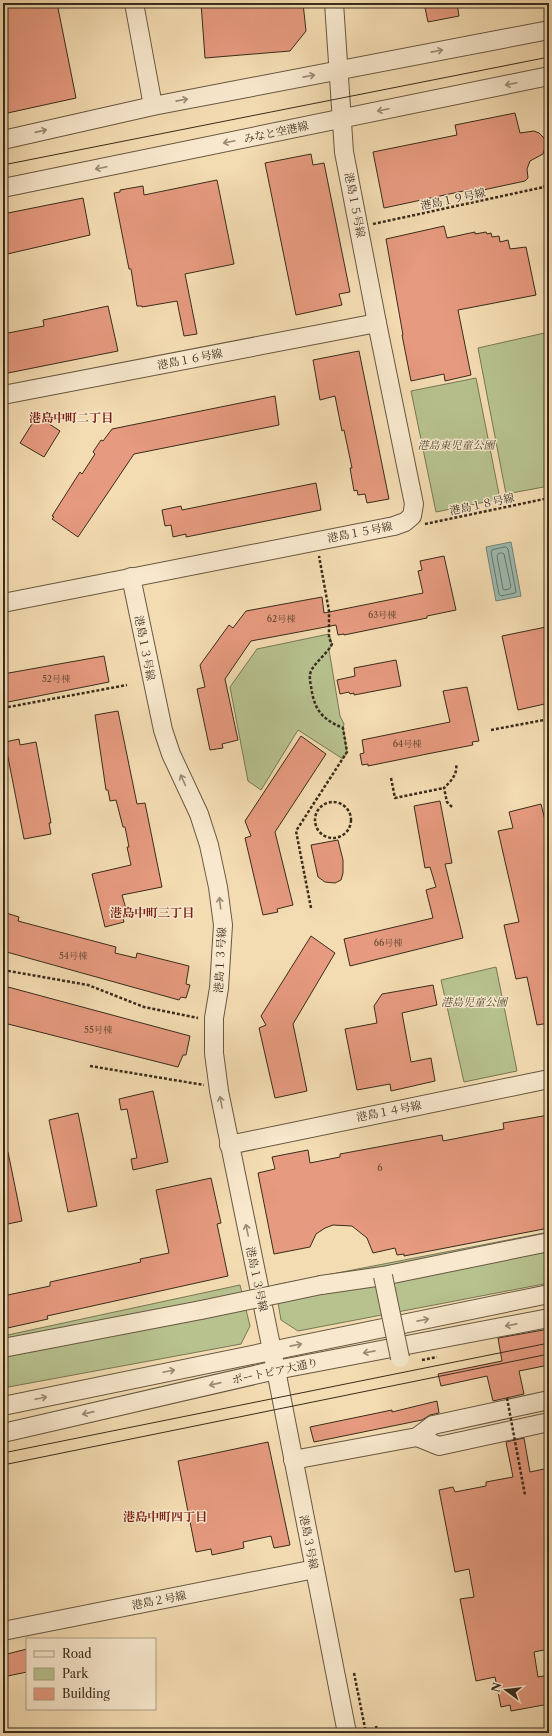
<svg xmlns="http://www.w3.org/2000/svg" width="552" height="1736" font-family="'Libre Caslon Text','Noto Serif JP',serif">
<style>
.green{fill:#b7c28f;stroke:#787756}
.water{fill:#9cbab1;stroke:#748175}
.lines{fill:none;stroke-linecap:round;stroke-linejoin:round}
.shore{stroke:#6a7366;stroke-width:1}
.building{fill:#e69a7f;stroke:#392c1c}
.minor-casing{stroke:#685842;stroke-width:20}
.path{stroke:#392c1c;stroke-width:2.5;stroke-dasharray:3 2;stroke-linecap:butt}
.minor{stroke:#f8e8cd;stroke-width:18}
.tram{stroke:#392c1c;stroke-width:1}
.minor-bridge-casing{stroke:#685842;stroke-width:20;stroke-linecap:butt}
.path-bridge{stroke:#392c1c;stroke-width:2.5;stroke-dasharray:3 2;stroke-linecap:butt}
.minor-bridge{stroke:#f8e8cd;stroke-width:18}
.oneway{stroke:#988a74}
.labels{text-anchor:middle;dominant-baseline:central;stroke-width:3;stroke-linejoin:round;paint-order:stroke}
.number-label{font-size:9px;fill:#644835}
.street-label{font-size:11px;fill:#392c1c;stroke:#f8e8cd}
.park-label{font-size:11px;font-style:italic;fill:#524a33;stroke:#f8e8cd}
.neighbourhood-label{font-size:12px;font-weight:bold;fill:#7a1f14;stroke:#f8e8cd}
</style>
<rect width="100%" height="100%" fill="#f4dcb2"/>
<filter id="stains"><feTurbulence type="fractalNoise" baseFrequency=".005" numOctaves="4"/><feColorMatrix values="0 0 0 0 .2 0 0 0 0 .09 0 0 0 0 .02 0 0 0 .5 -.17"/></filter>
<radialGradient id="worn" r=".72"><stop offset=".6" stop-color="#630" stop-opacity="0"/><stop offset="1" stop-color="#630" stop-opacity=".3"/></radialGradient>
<g class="green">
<polygon points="549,332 549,486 506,494 478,348"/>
<polygon points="476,378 500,499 436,512 411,391"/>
<polygon points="329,634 332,644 329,650 340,716 344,724 343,728 347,752 343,759 298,730 261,790 248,781 230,687 257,649"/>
<polygon points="496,967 517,1071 464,1082 441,980"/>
<polygon points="549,1232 549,1283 298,1331 281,1320 275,1285"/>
<polygon points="240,1285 250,1326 241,1344 3,1388 3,1336"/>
</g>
<polygon class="water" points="511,542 521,596 496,601 486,547"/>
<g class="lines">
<g class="shore">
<polygon points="506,547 508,549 516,592 515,593 501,596 499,594 491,552 492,550"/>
<polygon points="502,553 504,554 511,587 509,589 505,590 503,589 497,556 498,554"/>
</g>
</g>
<g class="building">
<polygon points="3,3 57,3 76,98 3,114"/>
<polygon points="201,3 303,3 306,31 290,51 205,58"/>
<polygon points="424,3 457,3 459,16 428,22"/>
<polygon points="515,113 520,133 534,131 539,133 544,138 546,144 543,154 530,161 527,169 528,178 525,181 469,193 468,190 384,208 373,152 457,135 455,125"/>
<polygon points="311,154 313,165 324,163 350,292 339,294 342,305 296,315 265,163"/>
<polygon points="217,180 234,264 185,274 197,334 184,336 177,301 142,307 142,306 137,306 131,269 129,269 114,193 120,192 120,190 143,186 144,195"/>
<polygon points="83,198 90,235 3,255 3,214"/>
<polygon points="444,226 447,238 475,232 475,234 486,232 487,234 491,233 492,237 499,236 500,242 508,240 510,249 526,247 536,295 458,310 471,375 445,381 444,374 411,381 402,335 403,335 386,239"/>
<polygon points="108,306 118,351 3,374 3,334 44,326 43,320"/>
<polygon points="359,351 389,499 367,503 365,494 358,495 357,490 354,491 350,468 352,468 344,430 342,431 335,396 320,400 313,360"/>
<polygon points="275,396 279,425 134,454 78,537 52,519 54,517 52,516 80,472 82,474 95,454 93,452 101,440 103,441 112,429"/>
<polygon points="37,416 60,431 44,457 20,443"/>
<polygon points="316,483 321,510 186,537 186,534 173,537 171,525 165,526 162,510 181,506 182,510"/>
<polygon points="444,556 456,610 427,616 427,618 344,635 344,634 338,635 336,625 251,641 225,679 238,740 222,744 223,748 210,750 197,689 205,687 200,665 229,625 233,628 246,611 322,597 324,613 423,593 418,571 422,570 420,561"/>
<polygon points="546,627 549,640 549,703 518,710 502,636"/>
<polygon points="104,656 109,682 3,703 3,674"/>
<polygon points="396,660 401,686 354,695 354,693 350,694 349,692 340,694 337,680 355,676 354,668"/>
<polygon points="467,687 479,741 472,742 473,745 427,754 368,766 368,764 362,765 360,754 364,753 362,740 450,722 443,691"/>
<polygon points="118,711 137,804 145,803 162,887 122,895 128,916 123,918 124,922 105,927 92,874 131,865 127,847 129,847 125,827 123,827 116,800 110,801 108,790 106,790 95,715"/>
<polygon points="301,736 326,754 275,832 293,905 277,909 278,912 263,915 245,838 251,836 245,821"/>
<polygon points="19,739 20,745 36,742 51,823 49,823 51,834 24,839 5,742"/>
<polygon points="440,801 452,863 445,864 463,938 350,966 344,939 433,918 426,890 436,887 430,867 425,868 414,806"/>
<polygon points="541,804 549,836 549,1023 537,1025 527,977 516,979 504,925 519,922 498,831 513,828 509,812"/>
<polygon points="338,840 343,860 343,873 341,880 335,883 325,882 318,877 311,845"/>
<polygon points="3,912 19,917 18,921 116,947 115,953 136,958 137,953 189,966 186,984 190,985 186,998 181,997 179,1000 3,951"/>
<polygon points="311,936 335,953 293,1024 307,1091 275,1098 259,1028 266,1025 261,1016"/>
<polygon points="433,985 437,1005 402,1013 411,1062 431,1058 435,1081 391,1091 390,1084 357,1090 345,1029 377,1023 374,1006 382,994"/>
<polygon points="8,987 190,1036 186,1055 183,1055 178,1067 4,1023 7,1008 3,1007"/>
<polygon points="153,1091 168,1162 133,1170 131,1159 137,1158 127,1109 121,1110 119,1099"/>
<polygon points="78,1113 97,1206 68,1212 49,1120"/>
<polygon points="549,1115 549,1228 404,1256 404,1254 397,1255 395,1248 373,1253 367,1238 352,1226 333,1225 325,1228 316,1234 310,1247 274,1254 258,1173 275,1169 272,1157 308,1150 310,1163 340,1157 340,1154 442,1135 443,1141 504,1129 503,1123"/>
<polygon points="8,1152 22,1221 3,1225 3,1153"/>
<polygon points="211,1178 221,1223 217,1224 228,1276 47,1316 48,1319 3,1329 3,1296 50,1286 50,1282 141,1262 140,1259 169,1253 156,1190"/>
<polygon points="549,1329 549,1365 519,1371 524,1394 493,1401 487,1376 441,1386 438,1374 502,1361 498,1338"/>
<polygon points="437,1401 439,1413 430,1415 422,1420 314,1442 310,1427 392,1410 392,1412"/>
<polygon points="524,1438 530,1472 549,1468 549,1649 534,1652 538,1677 549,1675 549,1704 511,1711 510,1705 501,1707 495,1677 476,1681 460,1599 474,1597 469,1569 455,1572 439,1490 453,1487 455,1492 486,1486 486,1482 513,1477 506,1442"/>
<polygon points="268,1442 290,1545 274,1548 271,1536 243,1542 244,1548 212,1555 211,1549 196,1552 178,1461"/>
<polygon points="27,1649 27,1672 3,1677 3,1655"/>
</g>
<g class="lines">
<defs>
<g id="minor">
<polyline points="134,3 153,106"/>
<polyline points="3,140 153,106 549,30"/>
<polyline points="3,188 549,76"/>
<polyline points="3,395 377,323"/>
<polyline points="131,577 163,730 171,754 199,814 209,845 218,887 223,925 219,988 214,1018 214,1053 219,1091 276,1370 347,1733"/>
<polyline points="3,603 394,526 405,522 412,516 414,504 377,323 344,152 334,3"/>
<polyline points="229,1145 549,1079"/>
<polyline points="321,1285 383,1276 549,1242"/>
<polyline points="3,1348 201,1310"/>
<polyline points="3,1406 549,1294"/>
<polyline points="3,1433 276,1370 549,1318"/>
<polyline points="417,1437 439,1446 549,1422"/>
<polyline points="293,1460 417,1437 433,1425 549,1400"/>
<polyline points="3,1631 315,1569"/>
</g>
</defs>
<use href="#minor" class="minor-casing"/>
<g class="path">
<polyline points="544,187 549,178"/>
<polyline points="373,224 544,187 549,190"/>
<polyline points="425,524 549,498"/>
<polyline points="3,708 127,685"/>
<polyline points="491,730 549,719"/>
<polyline points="391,778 395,798 444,788"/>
<circle cx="333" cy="820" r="18"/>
<path d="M452,807l-5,-5 -3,-14c7,-7 14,-14 12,-24"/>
<path d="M311,908l-15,-77 51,-79 -4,-24c-21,-9 -29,-18 -32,-42 -1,-5 -2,-10 0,-15 5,-10 16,-17 21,-27l-3,-6v-27l-10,-55"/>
<polyline points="3,970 88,985 144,1007 198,1018"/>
<polyline points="90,1066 204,1085"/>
<polyline points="422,1360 437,1357"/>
<polyline points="354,1673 366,1733"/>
<polyline points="376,1726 377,1733"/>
</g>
<use href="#minor" class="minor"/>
<g class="tram">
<polyline points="3,165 549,57"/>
<polyline points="3,1453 549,1343"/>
<polyline points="3,1465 549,1354"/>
</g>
<defs>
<g id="minor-bridge">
<polyline points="383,1276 400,1358"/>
<polyline points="201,1310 321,1285"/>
</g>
</defs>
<use href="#minor-bridge" class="minor-bridge-casing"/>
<polyline class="path-bridge" points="507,1398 525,1495"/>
<use href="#minor-bridge" class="minor-bridge"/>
</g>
<defs><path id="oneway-shaft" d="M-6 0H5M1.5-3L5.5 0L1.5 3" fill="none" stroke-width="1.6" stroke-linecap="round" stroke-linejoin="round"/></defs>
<g class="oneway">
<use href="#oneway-shaft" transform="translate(437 51) rotate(-11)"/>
<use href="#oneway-shaft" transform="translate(309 76) rotate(-11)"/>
<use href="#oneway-shaft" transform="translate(511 84) rotate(168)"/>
<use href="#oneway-shaft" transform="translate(182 100) rotate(-11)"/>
<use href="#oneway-shaft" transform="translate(383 110) rotate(168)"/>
<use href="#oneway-shaft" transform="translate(41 131) rotate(-13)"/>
<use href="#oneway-shaft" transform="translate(229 142) rotate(168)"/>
<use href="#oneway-shaft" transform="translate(101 168) rotate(168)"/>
<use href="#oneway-shaft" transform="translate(183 780) rotate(-114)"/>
<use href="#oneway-shaft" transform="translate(220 903) rotate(-97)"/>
<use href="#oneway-shaft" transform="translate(221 1102) rotate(-101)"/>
<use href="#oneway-shaft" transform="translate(247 1230) rotate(-102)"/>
<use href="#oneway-shaft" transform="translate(423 1320) rotate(-11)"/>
<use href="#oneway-shaft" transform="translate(511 1325) rotate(169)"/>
<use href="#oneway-shaft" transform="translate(296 1345) rotate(-11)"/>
<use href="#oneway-shaft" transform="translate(369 1352) rotate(169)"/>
<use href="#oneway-shaft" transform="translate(169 1371) rotate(-12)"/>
<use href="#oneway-shaft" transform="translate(215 1384) rotate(167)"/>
<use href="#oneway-shaft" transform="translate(41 1398) rotate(-12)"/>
<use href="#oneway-shaft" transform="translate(88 1413) rotate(167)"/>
</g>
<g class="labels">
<g class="number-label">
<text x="382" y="614">63号棟</text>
<text x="281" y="618">62号棟</text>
<text x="56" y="678">52号棟</text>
<text x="407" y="743">64号棟</text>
<text x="388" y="942">66号棟</text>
<text x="73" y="955">54号棟</text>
<text x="98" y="1029">55号棟</text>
<text x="380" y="1167">6</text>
</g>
<g class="street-label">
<text transform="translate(276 132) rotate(-12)">みなと空港線</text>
<text transform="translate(453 199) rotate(-12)">港島１９号線</text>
<text transform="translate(355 205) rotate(79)">港島１５号線</text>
<text transform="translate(190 359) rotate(-11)">港島１６号線</text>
<text transform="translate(482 504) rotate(-12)">港島１８号線</text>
<text transform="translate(360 532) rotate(-11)">港島１５号線</text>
<text transform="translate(145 648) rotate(79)">港島１３号線</text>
<text transform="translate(220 960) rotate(-87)">港島１３号線</text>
<text transform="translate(389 1111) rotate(-11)">港島１４号線</text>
<text transform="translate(257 1279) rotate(78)">港島１３号線</text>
<text transform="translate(275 1371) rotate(-12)">ポートピア大通り</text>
<text transform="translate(309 1542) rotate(79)">港島３号線</text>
<text transform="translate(159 1600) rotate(-11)">港島２号線</text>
</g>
<g class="park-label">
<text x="456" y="445">港島東児童公園</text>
<text x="474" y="1002">港島児童公園</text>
</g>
<g class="neighbourhood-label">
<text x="71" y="417">港島中町二丁目</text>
<text x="152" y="912">港島中町三丁目</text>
<text x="165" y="1516">港島中町四丁目</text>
</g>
</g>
<rect width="552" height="1736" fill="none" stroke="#f4dcb2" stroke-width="16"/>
<rect x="4" y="4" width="544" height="1728" fill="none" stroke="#392c1c" stroke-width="2"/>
<rect x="8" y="8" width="536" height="1720" fill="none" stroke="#392c1c"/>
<rect x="26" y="1638" width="130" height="72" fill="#f8e8cd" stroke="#ac9d86"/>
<rect x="34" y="1651" width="20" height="6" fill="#f8e8cd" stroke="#ac9d86"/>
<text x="62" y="1658" font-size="12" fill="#392c1c">Road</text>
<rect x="34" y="1668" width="20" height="12" fill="#b7c28f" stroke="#ac9d86"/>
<text x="62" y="1678" font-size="12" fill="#392c1c">Park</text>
<rect x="34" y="1688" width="20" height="12" fill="#e69a7f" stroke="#ac9d86"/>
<text x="62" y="1698" font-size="12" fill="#392c1c">Building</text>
<g transform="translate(506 1690) rotate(285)" stroke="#f8e8cd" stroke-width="3" paint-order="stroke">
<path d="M0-3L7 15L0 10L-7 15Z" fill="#392c1c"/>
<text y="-6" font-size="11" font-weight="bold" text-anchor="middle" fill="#392c1c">N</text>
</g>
<rect width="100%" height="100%" filter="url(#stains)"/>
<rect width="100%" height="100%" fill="url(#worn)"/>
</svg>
